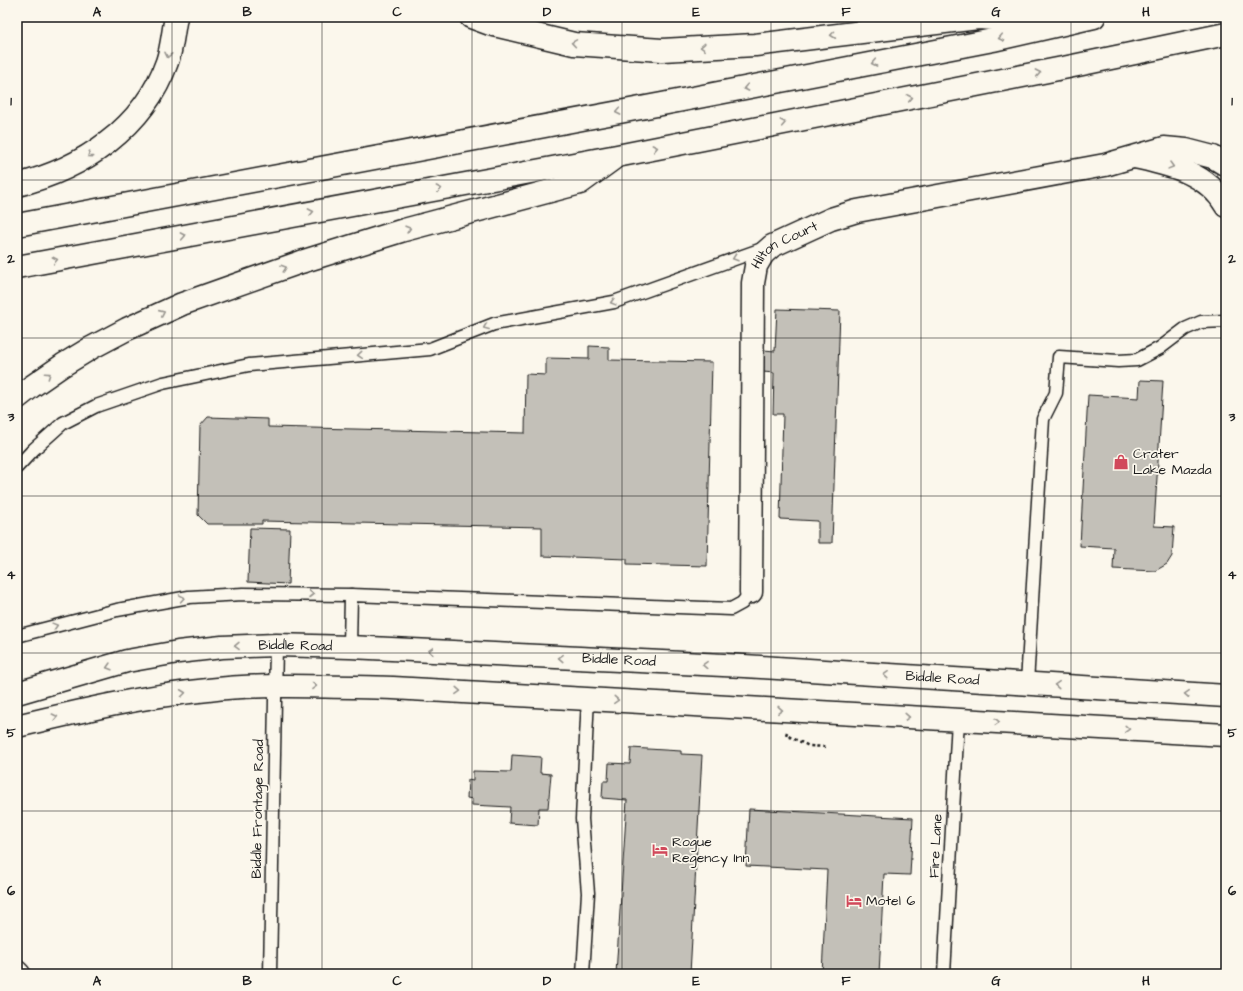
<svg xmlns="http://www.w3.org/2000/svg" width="1243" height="991" font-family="'Architects Daughter',sans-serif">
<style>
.building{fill:#c3c0b8;stroke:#1c1c1c}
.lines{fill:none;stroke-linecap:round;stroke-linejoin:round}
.lane-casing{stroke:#1c1c1c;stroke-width:15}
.street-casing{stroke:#1c1c1c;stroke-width:25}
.secondary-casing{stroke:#1c1c1c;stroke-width:25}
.highway-casing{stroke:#1c1c1c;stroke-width:25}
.path{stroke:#1c1c1c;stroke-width:2.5;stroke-dasharray:3 3;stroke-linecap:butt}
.lane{stroke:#fbf7ec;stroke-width:12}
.street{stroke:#fbf7ec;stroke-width:22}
.secondary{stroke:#fbf7ec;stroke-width:22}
.highway{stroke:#fbf7ec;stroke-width:22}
.oneway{stroke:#97948e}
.grid{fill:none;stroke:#1c1c1c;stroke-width:1;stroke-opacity:0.55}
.labels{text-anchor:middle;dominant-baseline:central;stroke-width:3.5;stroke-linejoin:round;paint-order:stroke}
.street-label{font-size:14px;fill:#1c1c1c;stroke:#fbf7ec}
.poi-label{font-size:14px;fill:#1c1c1c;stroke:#fbf7ec;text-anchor:start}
.neatline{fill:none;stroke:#1c1c1c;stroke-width:1.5}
.grid-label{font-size:13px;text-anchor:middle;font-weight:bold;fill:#1c1c1c}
</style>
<rect width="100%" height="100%" fill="#fbf7ec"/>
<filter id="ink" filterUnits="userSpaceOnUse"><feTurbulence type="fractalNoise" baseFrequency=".025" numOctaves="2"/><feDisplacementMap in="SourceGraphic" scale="8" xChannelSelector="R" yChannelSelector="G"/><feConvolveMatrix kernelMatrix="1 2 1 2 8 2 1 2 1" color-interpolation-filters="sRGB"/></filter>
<g filter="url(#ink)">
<g class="building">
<polygon points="777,309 840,311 832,543 818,543 818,521 780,519 783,414 773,414 774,373 763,372 764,350 775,351"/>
<polygon points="589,346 609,347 609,360 712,362 707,566 627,564 627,559 542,556 542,527 262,521 262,524 207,524 198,515 200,426 208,417 268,419 268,427 525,433 526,374 546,375 546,358 589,359"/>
<polygon points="1140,380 1163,381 1154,526 1174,527 1172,556 1167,564 1155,571 1113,569 1114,548 1080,546 1088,395 1139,398"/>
<polygon points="250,528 290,529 288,584 248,582"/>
<polygon points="631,748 681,751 681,754 702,755 690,974 616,974 627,800 602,798 603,781 608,781 609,763 630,764"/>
<polygon points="512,755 541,757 540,773 551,774 548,808 539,808 538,825 509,823 510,807 472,805 472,799 467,798 468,780 473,781 473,771 511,772"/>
<polygon points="749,809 913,818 910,875 884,874 879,974 822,974 827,870 746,866"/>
<polygon points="743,972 745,972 787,974 743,974"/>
</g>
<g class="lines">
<defs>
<g id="lane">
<polyline points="17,467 34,449 63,423 96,406 163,383 249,365 430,349 494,324 614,302 765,248"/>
<polyline points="17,636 117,610 189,597 243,594 351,595"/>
<polyline points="350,647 351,595 731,609 742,603 751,592"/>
<polyline points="1027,683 1043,419 1056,393 1059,357 1118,361 1137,360 1160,348 1185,329 1201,322 1226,321"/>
<polyline points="270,974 276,645"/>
<polyline points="583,974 588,893 582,819 588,698"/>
<polyline points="944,974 958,720"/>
</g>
<g id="street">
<path d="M1135,157c35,8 72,15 91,49"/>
<path id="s1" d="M751,592l2,-309 3,-17 7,-12 9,-8 59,-27 26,-8 248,-46 59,-17 22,2 27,7 13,8"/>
</g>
<g id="secondary">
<path id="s2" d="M17,693l110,-32 51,-9 44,-5 54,-2 74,2 394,19 482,30"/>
<path d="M17,726c63,-15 126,-30 191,-36 61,-7 124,-3 185,-2l833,47"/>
</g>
<g id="highway">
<polyline points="471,17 490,24 574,44 662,50 755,45 978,18 1039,22"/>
<path d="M17,185c65,-16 127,-57 150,-123 5,-14 6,-31 9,-45"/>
<polyline points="17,225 662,104 993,40 1094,17"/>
<polyline points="17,267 617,156 1068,67 1226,34"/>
<polyline points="17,398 31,387 63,365 91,348 127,329 182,304 301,262 404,230 580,183 613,159"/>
<polyline points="17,972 19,974"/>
</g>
</defs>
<use href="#lane" class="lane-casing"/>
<use href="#street" class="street-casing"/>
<use href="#secondary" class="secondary-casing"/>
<use href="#highway" class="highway-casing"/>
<polyline class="path" points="787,732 786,735 809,746 826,747 826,749"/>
<use href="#lane" class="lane"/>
<use href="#street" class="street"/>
<use href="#secondary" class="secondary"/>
<use href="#highway" class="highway"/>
</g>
<defs><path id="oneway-chevron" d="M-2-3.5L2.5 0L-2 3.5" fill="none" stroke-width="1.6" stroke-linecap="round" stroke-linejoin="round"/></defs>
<g class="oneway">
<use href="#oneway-chevron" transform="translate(833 35) rotate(173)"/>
<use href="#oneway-chevron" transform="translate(1001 38) rotate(168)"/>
<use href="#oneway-chevron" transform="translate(574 43) rotate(-171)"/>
<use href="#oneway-chevron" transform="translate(703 47) rotate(177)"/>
<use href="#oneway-chevron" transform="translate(168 55) rotate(102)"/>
<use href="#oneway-chevron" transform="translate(874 63) rotate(169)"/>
<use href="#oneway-chevron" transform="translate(1038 73) rotate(-11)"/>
<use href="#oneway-chevron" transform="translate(746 88) rotate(169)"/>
<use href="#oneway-chevron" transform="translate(910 98) rotate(-11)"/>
<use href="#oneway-chevron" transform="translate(618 112) rotate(169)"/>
<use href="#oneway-chevron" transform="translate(783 123) rotate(-11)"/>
<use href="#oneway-chevron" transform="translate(655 148) rotate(-11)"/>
<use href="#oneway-chevron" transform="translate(90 155) rotate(144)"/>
<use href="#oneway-chevron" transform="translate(1171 166) rotate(15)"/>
<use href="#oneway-chevron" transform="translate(439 189) rotate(-11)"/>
<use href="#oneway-chevron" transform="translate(311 212) rotate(-11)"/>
<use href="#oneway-chevron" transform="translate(408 229) rotate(-16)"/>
<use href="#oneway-chevron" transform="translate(183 236) rotate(-11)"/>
<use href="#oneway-chevron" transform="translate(735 258) rotate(161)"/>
<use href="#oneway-chevron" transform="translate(55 260) rotate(-11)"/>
<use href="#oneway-chevron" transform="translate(284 268) rotate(-19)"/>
<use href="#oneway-chevron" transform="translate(613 302) rotate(165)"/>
<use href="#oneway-chevron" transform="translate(162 313) rotate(-24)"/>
<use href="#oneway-chevron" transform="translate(486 327) rotate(159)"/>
<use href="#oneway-chevron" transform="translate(360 355) rotate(175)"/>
<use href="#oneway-chevron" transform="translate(48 375) rotate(-34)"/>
<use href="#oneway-chevron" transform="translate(311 594)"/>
<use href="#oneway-chevron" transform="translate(182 598) rotate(-10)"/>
<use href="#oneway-chevron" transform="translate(55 626) rotate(-15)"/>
<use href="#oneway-chevron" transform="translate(237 646) rotate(179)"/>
<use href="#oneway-chevron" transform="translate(431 651) rotate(-177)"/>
<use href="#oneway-chevron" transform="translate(561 658) rotate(-177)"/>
<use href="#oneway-chevron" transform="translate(705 665) rotate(-177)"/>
<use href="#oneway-chevron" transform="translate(109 667) rotate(164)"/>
<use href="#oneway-chevron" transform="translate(886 675) rotate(-177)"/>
<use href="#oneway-chevron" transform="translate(1057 685) rotate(-176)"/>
<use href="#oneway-chevron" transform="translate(314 686) rotate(1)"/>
<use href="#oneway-chevron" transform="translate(458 691) rotate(3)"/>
<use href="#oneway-chevron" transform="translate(183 693) rotate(-7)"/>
<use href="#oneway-chevron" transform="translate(1187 694) rotate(-176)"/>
<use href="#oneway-chevron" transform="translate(616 700) rotate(4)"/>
<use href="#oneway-chevron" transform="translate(780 710) rotate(3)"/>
<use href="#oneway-chevron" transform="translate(55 717) rotate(-13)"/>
<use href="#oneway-chevron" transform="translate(907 717) rotate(3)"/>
<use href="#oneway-chevron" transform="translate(997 722) rotate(3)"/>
<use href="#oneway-chevron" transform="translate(1127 729) rotate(3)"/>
</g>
</g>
<path class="grid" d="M172,17v957M322,17v957M472,17v957M622,17v957M771,17v957M921,17v957M1071,17v957M17,180h1209M17,338h1209M17,496h1209M17,653h1209M17,811h1209"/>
<defs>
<symbol id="shop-bare" viewBox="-9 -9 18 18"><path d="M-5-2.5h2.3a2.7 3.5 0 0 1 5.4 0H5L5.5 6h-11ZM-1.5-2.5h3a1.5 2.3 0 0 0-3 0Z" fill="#d1495b" stroke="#fbf7ec" stroke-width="2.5" paint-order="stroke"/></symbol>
<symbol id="hotel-bare" viewBox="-9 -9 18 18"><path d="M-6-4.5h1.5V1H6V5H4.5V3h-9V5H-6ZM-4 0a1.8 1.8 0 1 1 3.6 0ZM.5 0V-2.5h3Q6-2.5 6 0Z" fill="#d1495b" stroke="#fbf7ec" stroke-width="2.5" paint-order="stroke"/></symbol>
</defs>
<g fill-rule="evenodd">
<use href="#shop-bare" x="1110" y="451" width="22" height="22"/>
<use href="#hotel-bare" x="649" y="839" width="22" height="22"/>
<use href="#hotel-bare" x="843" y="890" width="22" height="22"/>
</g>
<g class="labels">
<g class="street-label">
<text stroke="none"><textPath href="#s1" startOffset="363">Hilton Court</textPath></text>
<text stroke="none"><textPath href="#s2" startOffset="284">Biddle Road</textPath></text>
<text stroke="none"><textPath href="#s2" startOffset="608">Biddle Road</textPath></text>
<text stroke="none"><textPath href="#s2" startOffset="932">Biddle Road</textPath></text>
<text transform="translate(258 809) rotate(-89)">Biddle Frontage Road</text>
<text transform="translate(936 846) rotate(-87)">Fire Lane</text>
</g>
<g class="poi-label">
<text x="1133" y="454">Crater<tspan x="1133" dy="16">Lake Mazda</tspan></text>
<text x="672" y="842">Rogue<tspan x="672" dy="16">Regency Inn</tspan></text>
<text x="866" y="901">Motel 6</text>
</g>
</g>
<rect width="1243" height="991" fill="none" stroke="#fbf7ec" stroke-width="44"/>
<rect x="22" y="22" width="1199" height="947" class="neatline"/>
<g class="grid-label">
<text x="97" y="16">A</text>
<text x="247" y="16">B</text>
<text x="397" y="16">C</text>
<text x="547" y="16">D</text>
<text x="696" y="16">E</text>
<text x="846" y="16">F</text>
<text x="996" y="16">G</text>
<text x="1146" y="16">H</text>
<text x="11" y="105">1</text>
<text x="1232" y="105">1</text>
<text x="11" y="263">2</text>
<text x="1232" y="263">2</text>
<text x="11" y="421">3</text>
<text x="1232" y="421">3</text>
<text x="11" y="579">4</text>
<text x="1232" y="579">4</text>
<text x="11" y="737">5</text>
<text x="1232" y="737">5</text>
<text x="11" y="895">6</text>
<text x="1232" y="895">6</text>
<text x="97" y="985">A</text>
<text x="247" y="985">B</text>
<text x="397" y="985">C</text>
<text x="547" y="985">D</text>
<text x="696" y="985">E</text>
<text x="846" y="985">F</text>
<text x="996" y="985">G</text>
<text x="1146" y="985">H</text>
</g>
</svg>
